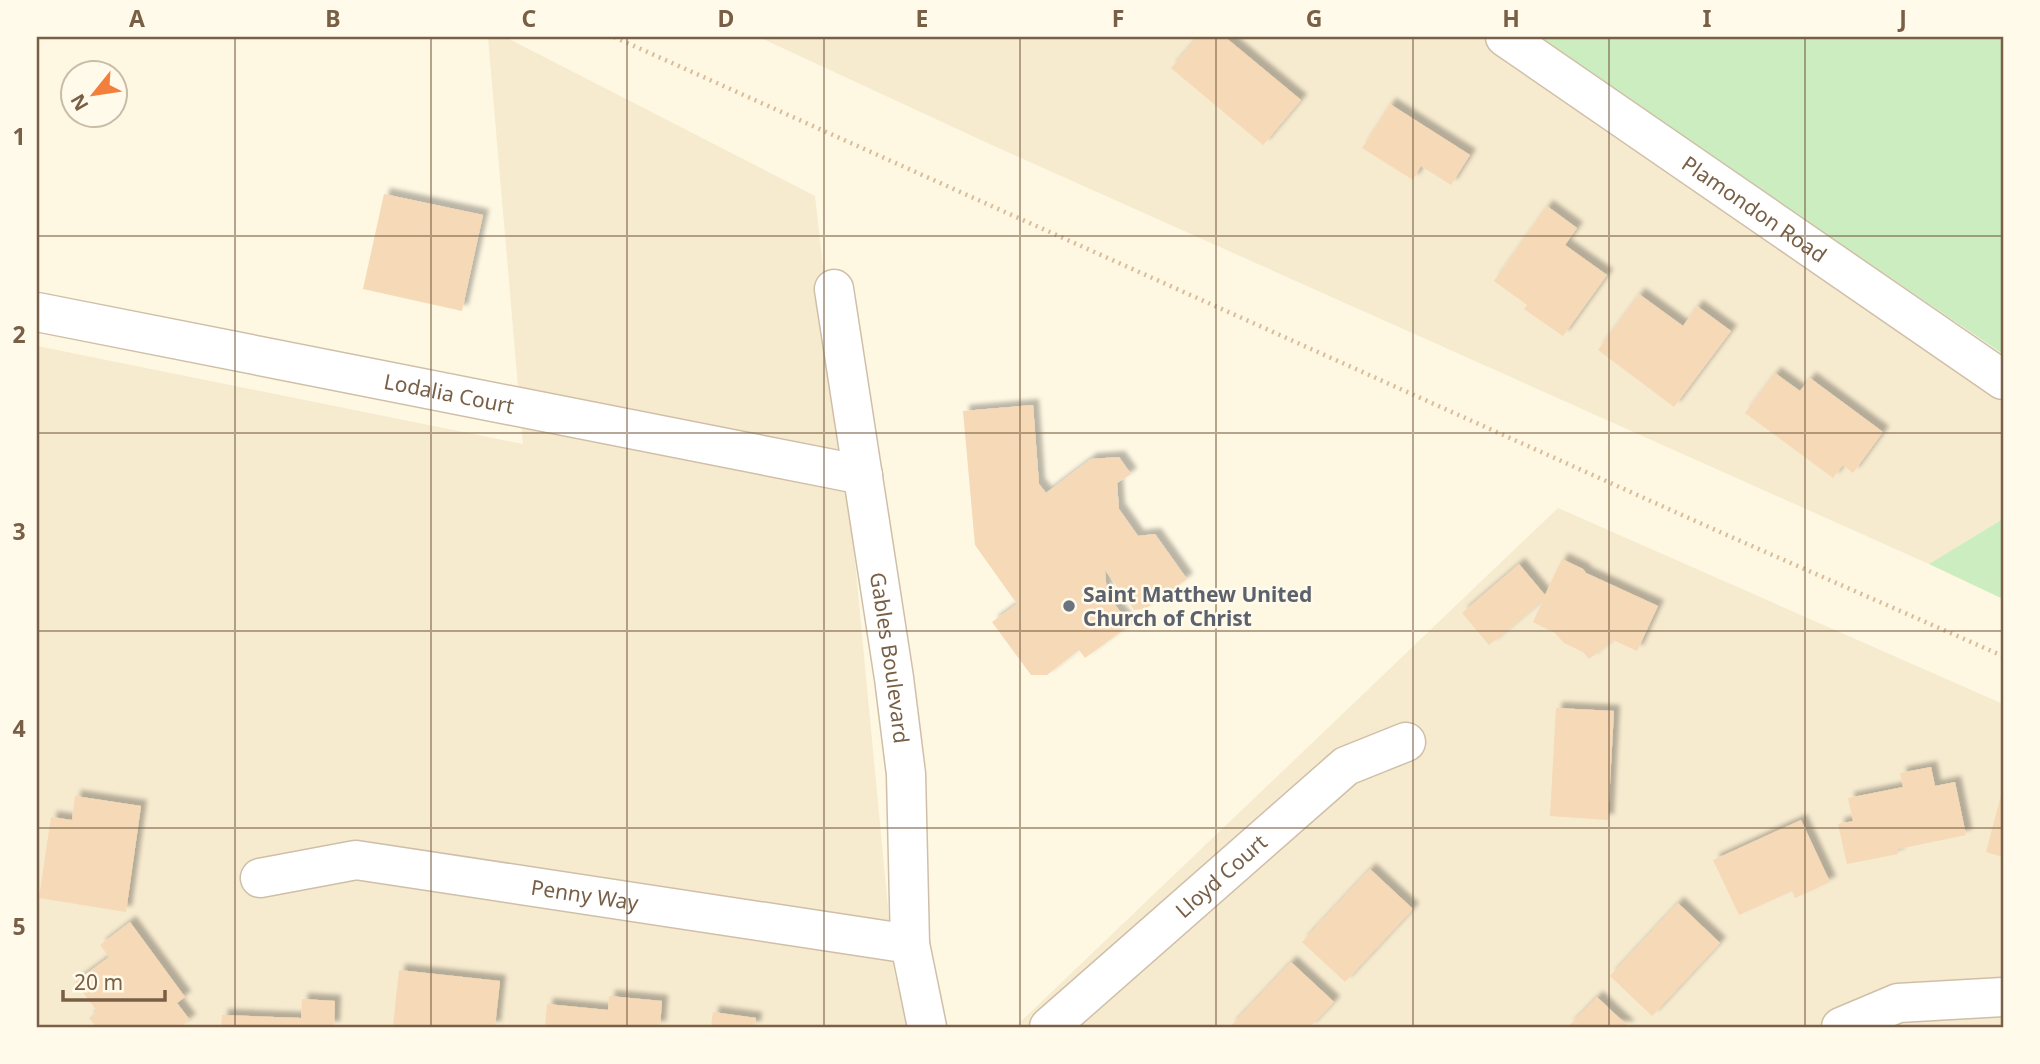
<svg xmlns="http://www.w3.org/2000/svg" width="2040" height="1064" font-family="'Noto Sans',sans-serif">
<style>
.residential{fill:#f6eacf}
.green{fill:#cbedbf}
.building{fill:#f6d9b7;filter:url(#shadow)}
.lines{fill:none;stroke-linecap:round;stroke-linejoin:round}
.street-casing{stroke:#d0bfa8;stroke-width:41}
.path{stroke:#dbbc9a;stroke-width:4.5;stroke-dasharray:2 5;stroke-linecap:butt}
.street{stroke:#fff;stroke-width:38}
.grid{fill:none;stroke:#785f46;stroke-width:2;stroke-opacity:0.55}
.worship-dot{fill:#6b7280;stroke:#fffaea;stroke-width:2.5}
.labels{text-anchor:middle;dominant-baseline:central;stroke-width:5;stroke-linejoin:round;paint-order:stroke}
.street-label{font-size:21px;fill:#785f46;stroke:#fffaea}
.worship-label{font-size:21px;font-weight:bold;fill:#5b616d;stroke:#fffaea;text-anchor:start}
.neatline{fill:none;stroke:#785f46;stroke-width:2.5}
.grid-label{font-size:23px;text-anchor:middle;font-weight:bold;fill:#785f46}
</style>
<defs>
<filter id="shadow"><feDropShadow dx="6" dy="-6" stdDeviation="2" flood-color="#0004"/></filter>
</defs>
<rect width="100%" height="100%" fill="#fef7e2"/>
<g class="residential">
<polygon points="488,37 505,37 815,196 850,509 894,971 907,1027 37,1027 37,346 523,444"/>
<polygon points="759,37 1480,37 2003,393 2003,519 1929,564 994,146"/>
<polygon points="1558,508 2003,704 2003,1027 1015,1027"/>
</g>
<g class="green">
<polygon points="1535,37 2003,37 2003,354"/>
<polygon points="2003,519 2003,599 1929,564"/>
</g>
<g class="building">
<polygon points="1198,37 1225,37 1301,100 1263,145 1171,68"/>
<polygon points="1390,104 1470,155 1451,185 1421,166 1413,180 1362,148"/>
<polygon points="384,194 483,215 462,311 363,289"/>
<polygon points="1547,206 1577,228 1565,245 1607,275 1563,336 1524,309 1527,305 1494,281"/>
<polygon points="1639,294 1683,326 1697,306 1731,331 1674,407 1598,350"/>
<polygon points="1775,373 1800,391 1810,378 1883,432 1853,473 1843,465 1833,478 1745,413"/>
<polygon points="1033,405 1039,484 1046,493 1091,459 1119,457 1131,474 1117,483 1119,509 1138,536 1155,534 1187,579 1145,609 1134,610 1105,570 1107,594 1130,625 1085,658 1079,650 1047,675 1031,675 992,622 1017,604 975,545 963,411"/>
<polygon points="1562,559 1583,569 1586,573 1658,606 1637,651 1613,640 1589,659 1583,652 1564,643 1555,633 1533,622 1544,599 1489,645 1462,613 1519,564 1545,595"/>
<polygon points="1556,708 1614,711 1608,820 1550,816"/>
<polygon points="1931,767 1935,786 1955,782 1966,835 1898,849 1898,854 1847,864 1838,824 1853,821 1848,798 1903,787 1900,773"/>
<polygon points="2002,792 2003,792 2003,857 1986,852"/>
<polygon points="75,796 141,806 126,912 39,898 51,817 72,820"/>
<polygon points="1801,820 1830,882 1795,898 1792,891 1739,915 1713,860"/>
<polygon points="1370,869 1413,909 1345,982 1302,942"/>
<polygon points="1678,903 1720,943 1652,1016 1610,976"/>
<polygon points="130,922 185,997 177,1003 190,1020 180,1027 96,1027 89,1018 97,1011 75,982 109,957 100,945"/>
<polygon points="1291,962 1334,1002 1310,1027 1230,1027"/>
<polygon points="399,970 500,981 495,1027 393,1027"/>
<polygon points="609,996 662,1001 660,1027 545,1027 547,1004 608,1010"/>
<polygon points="1597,997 1629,1027 1568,1027"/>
<polygon points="302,999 335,1001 334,1027 221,1027 222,1015 301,1018"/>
<polygon points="713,1012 756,1018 755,1027 711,1027"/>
</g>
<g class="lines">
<defs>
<g id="street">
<path id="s1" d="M1505,37l498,343"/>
<path id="s2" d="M834,289l60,389 12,96 4,170 17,83"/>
<path id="s3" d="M37,312l826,163"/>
<path id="s4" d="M260,878l96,-18 554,84"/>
<path id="s5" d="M1049,1027l297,-261 60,-24"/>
<polyline points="1841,1027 1898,1003 2003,997"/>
</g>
</defs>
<use href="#street" class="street-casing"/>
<polyline class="path" points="614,37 1720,532 2003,656"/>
<use href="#street" class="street"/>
</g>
<path class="grid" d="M235,37v990M431,37v990M627,37v990M824,37v990M1020,37v990M1216,37v990M1413,37v990M1609,37v990M1805,37v990M37,236h1966M37,433h1966M37,631h1966M37,828h1966"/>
<circle class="worship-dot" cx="1069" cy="606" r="7"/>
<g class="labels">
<g class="street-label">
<text stroke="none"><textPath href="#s1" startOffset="303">Plamondon Road</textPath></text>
<text stroke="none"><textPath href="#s3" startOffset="420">Lodalia Court</textPath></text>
<text stroke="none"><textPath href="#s2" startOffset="373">Gables Boulevard</textPath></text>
<text stroke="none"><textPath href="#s5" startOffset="229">Lloyd Court</textPath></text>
<text stroke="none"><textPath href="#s4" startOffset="329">Penny Way</textPath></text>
</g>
<g class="worship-label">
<text x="1083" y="594">Saint Matthew United<tspan x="1083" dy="24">Church of Christ</tspan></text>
</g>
</g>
<rect width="2040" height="1064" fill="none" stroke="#fffaea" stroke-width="77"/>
<g transform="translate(94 94) rotate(240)"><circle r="33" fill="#fffaea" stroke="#c9bca8" stroke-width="2"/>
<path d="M0-5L12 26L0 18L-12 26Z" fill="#f37f3c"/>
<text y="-10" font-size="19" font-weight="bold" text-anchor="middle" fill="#785f46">N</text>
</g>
<path d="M63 990v10h102v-10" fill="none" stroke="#785f46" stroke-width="3.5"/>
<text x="74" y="990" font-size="21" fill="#785f46" stroke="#fffaea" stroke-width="5" paint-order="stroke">20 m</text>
<rect x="38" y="38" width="1964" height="988" class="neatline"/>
<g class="grid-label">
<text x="137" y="27">A</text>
<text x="333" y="27">B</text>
<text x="529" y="27">C</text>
<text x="726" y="27">D</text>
<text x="922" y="27">E</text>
<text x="1118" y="27">F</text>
<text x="1314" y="27">G</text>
<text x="1511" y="27">H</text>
<text x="1707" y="27">I</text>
<text x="1903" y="27">J</text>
<text x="19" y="145">1</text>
<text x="19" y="343">2</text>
<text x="19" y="540">3</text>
<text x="19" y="737">4</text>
<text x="19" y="935">5</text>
</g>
</svg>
